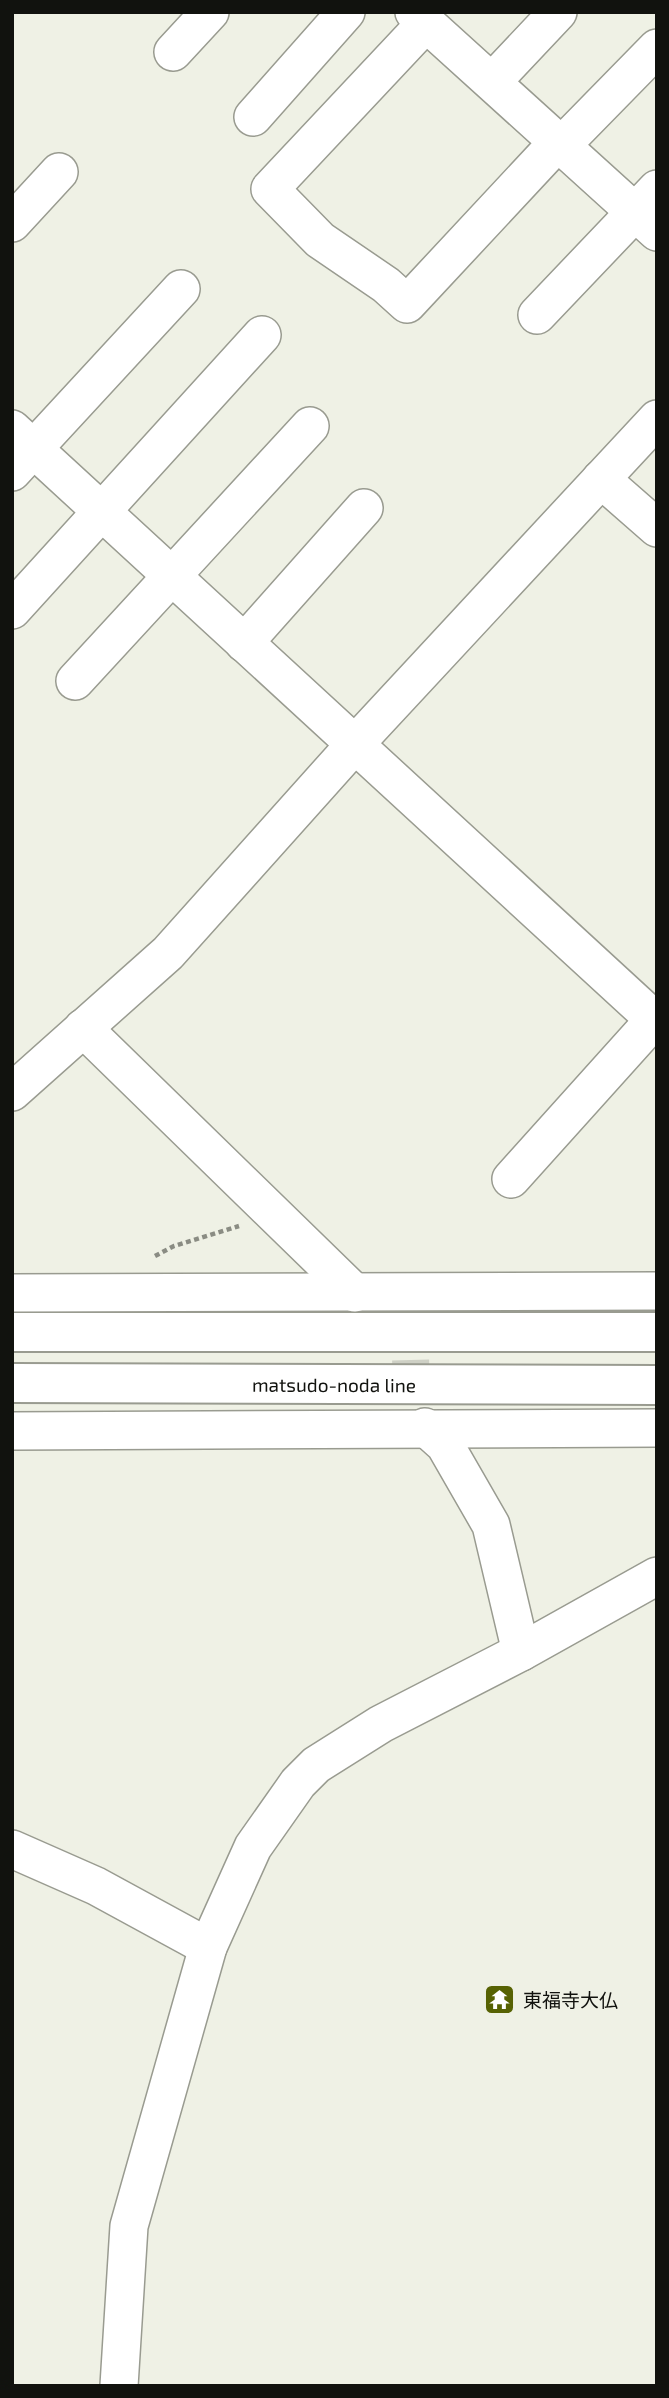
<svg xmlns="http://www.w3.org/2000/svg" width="669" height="2398" font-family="'Exo 2','Noto Sans JP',sans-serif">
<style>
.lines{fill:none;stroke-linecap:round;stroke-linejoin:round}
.minor-tunnel{stroke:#ced0c5;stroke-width:37;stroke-dasharray:37 18;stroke-linecap:butt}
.minor-casing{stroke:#999b90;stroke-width:40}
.major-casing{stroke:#999b90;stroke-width:42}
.path{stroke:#8a8c83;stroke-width:4.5;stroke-dasharray:5 3.5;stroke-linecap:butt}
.minor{stroke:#fff;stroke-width:37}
.major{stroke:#fff;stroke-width:38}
.labels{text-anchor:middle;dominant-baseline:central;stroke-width:6;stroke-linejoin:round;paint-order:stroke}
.street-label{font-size:19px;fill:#11120e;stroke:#eff1e5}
.poi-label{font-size:19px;fill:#11120e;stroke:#eff1e5;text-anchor:start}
</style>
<rect width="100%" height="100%" fill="#eff1e5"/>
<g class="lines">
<polyline class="minor-tunnel" points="409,1305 412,1408"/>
<defs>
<g id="minor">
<polyline points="414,12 657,232"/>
<polyline points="425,24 270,189 320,240 386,285 407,304 558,142"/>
<polyline points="173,52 210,12"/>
<polyline points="493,81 558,12"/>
<polyline points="253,117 346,12"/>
<polyline points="561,146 657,48"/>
<polyline points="12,223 59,172"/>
<polyline points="537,315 657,189"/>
<polyline points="12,429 657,1022"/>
<polyline points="12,472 181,289"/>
<polyline points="601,479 657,528"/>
<polyline points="12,610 262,335"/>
<polyline points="244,643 364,508"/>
<polyline points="75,681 310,426"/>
<polyline points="83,1028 355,1293"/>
<polyline points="12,1092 168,953 356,743 657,419"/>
<polyline points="511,1179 654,1020"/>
<polyline points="12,1293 657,1291"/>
<polyline points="425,1427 445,1445 491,1525 521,1652"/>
<polyline points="12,1431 657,1428"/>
<polyline points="12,1849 96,1886 208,1947"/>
<polyline points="119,2386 129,2226 208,1947 253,1847 298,1783 316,1765 381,1724 521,1652 657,1576"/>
</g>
<g id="major">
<polyline points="12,1332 657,1332"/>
<path id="s1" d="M12,1383l645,2"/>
</g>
</defs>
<use href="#minor" class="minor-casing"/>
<use href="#major" class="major-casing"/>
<polyline class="path" points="155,1256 174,1246 239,1226"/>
<use href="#minor" class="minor"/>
<use href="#major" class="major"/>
</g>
<defs>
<symbol id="temple-square" viewBox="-11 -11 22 22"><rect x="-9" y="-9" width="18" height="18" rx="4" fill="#576203" stroke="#eff1e5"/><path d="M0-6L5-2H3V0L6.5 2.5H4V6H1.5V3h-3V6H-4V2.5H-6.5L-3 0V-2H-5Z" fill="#fff"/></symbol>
</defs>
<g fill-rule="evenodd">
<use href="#temple-square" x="482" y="1982" width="35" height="35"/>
</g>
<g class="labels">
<g class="street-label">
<text stroke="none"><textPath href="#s1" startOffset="322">matsudo-noda line</textPath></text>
</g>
<g class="poi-label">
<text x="523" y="1999">東福寺大仏</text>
</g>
</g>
<rect width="669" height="2398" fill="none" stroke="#11120e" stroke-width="28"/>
</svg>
